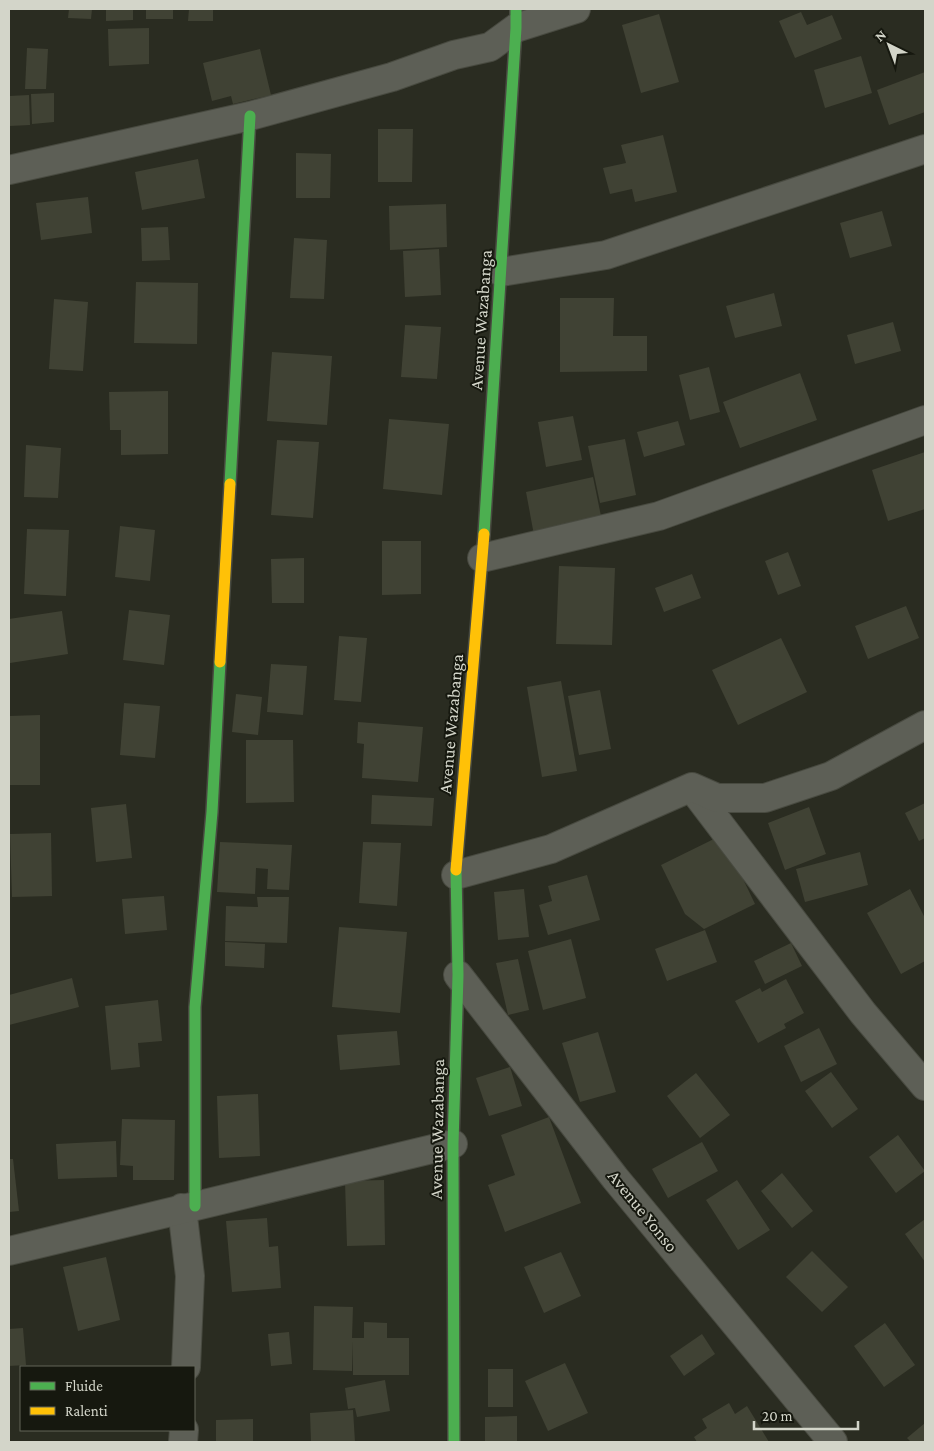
<svg xmlns="http://www.w3.org/2000/svg" width="934" height="1451" font-family="'Crimson Pro',serif">
<style>
.building{fill:#404234}
.lines{fill:none;stroke-linecap:round;stroke-linejoin:round}
.street-casing{stroke:#484a40;stroke-width:30}
.fast-casing{stroke:#484a40;stroke-width:14}
.slow-casing{stroke:#484a40;stroke-width:14}
.street{stroke:#5d5f56;stroke-width:28}
.fast{stroke:#4caf50;stroke-width:11}
.slow{stroke:#ffc107;stroke-width:11}
.labels{text-anchor:middle;dominant-baseline:central;stroke-width:4;stroke-linejoin:round;paint-order:stroke}
.street-label{font-size:18px;fill:#d3d5c9;stroke:#16180f}
</style>
<rect width="100%" height="100%" fill="#2a2c21"/>
<g class="building">
<polygon points="69,9 92,9 91,19 68,18"/>
<polygon points="106,9 133,9 133,20 106,21"/>
<rect x="146" y="9" width="27" height="10"/>
<polygon points="189,9 213,9 213,21 188,21"/>
<polygon points="801,12 807,25 832,15 842,39 795,58 779,21"/>
<polygon points="659,14 679,82 641,93 622,25"/>
<polygon points="149,28 149,64 109,66 108,29"/>
<polygon points="27,48 48,49 46,89 25,89"/>
<polygon points="260,49 271,95 233,104 231,96 212,101 203,63"/>
<polygon points="861,56 872,93 825,108 814,70"/>
<polygon points="925,72 925,112 889,125 877,90"/>
<polygon points="54,93 54,122 32,124 31,94"/>
<polygon points="29,95 30,125 9,126 9,96"/>
<polygon points="378,129 413,129 412,182 378,182"/>
<polygon points="663,135 677,192 635,202 632,189 610,194 603,168 626,163 621,145"/>
<polygon points="296,153 331,154 330,198 296,198"/>
<polygon points="198,159 205,198 142,210 135,172"/>
<polygon points="88,197 92,233 41,240 36,203"/>
<polygon points="446,204 447,247 390,250 389,206"/>
<polygon points="882,211 892,246 850,258 840,223"/>
<polygon points="168,227 170,260 142,261 141,228"/>
<polygon points="294,238 327,240 324,299 290,298"/>
<polygon points="439,249 441,295 405,297 403,251"/>
<polygon points="136,282 198,283 197,344 134,343"/>
<polygon points="774,293 782,326 735,338 726,306"/>
<polygon points="560,298 614,298 613,336 647,336 647,371 560,372"/>
<polygon points="54,299 88,302 83,371 49,369"/>
<polygon points="893,322 901,351 855,364 847,335"/>
<polygon points="405,325 441,327 437,379 401,377"/>
<polygon points="272,352 332,356 327,425 267,421"/>
<polygon points="709,367 720,412 690,420 679,375"/>
<polygon points="800,373 817,420 740,448 723,402"/>
<polygon points="168,391 168,454 121,455 121,430 110,430 109,392"/>
<polygon points="573,416 582,460 546,467 538,422"/>
<polygon points="389,419 449,424 442,495 383,489"/>
<polygon points="678,421 685,445 644,457 637,432"/>
<polygon points="625,439 636,495 600,503 588,446"/>
<polygon points="277,440 319,442 313,518 271,515"/>
<polygon points="26,445 61,448 58,498 24,497"/>
<polygon points="925,452 925,509 888,521 872,470"/>
<polygon points="593,477 602,521 534,535 526,492"/>
<polygon points="120,526 155,530 150,581 115,577"/>
<polygon points="27,529 69,530 66,596 24,594"/>
<polygon points="382,541 421,541 421,594 382,595"/>
<polygon points="788,552 801,586 778,595 765,561"/>
<polygon points="304,558 304,603 272,603 271,559"/>
<polygon points="559,566 615,568 612,645 556,644"/>
<polygon points="692,574 701,598 664,612 655,588"/>
<polygon points="906,606 919,638 868,659 855,626"/>
<polygon points="129,610 170,615 164,665 123,660"/>
<polygon points="62,611 68,654 10,663 9,619"/>
<polygon points="339,636 367,638 361,702 334,700"/>
<polygon points="781,638 807,692 738,725 712,670"/>
<polygon points="271,664 307,666 303,715 267,712"/>
<polygon points="561,681 577,771 542,777 527,687"/>
<polygon points="600,690 611,749 579,755 568,696"/>
<polygon points="236,694 262,697 258,735 232,732"/>
<polygon points="124,703 160,706 155,758 120,755"/>
<polygon points="40,715 40,785 9,785 9,716"/>
<polygon points="358,722 423,727 418,782 362,778 364,744 357,743"/>
<polygon points="246,740 293,740 294,802 246,803"/>
<polygon points="372,795 434,798 432,826 371,824"/>
<polygon points="925,803 925,838 919,841 905,813"/>
<polygon points="126,804 132,858 96,862 91,808"/>
<polygon points="809,807 826,854 785,870 768,823"/>
<polygon points="51,833 52,896 12,897 10,834"/>
<polygon points="722,835 755,904 704,929 685,914 661,865"/>
<polygon points="220,842 292,845 289,890 267,889 268,869 256,868 255,894 217,892"/>
<polygon points="363,842 401,843 397,906 359,903"/>
<polygon points="860,852 868,885 805,902 796,869"/>
<polygon points="587,875 600,920 548,935 539,905 552,901 548,886"/>
<polygon points="524,889 529,937 498,940 494,892"/>
<polygon points="910,889 925,918 925,961 901,974 867,913"/>
<polygon points="164,896 167,930 125,934 122,899"/>
<polygon points="257,897 289,897 287,943 225,941 226,906 258,907"/>
<polygon points="339,927 407,932 400,1013 332,1007"/>
<polygon points="705,930 717,962 667,981 655,949"/>
<polygon points="571,939 586,998 543,1010 528,951"/>
<polygon points="225,942 265,944 264,968 225,966"/>
<polygon points="791,943 802,966 765,984 754,961"/>
<polygon points="518,959 529,1010 508,1015 496,963"/>
<polygon points="72,978 79,1007 9,1025 9,995"/>
<polygon points="786,979 804,1013 784,1024 786,1028 758,1043 735,1001 760,988 762,992"/>
<polygon points="158,1000 162,1041 138,1043 140,1067 111,1070 105,1006"/>
<polygon points="819,1028 837,1064 801,1082 784,1046"/>
<polygon points="397,1031 400,1065 340,1070 337,1035"/>
<polygon points="598,1032 616,1092 580,1102 562,1043"/>
<polygon points="510,1067 522,1106 489,1116 476,1078"/>
<polygon points="831,1072 858,1109 832,1128 805,1091"/>
<polygon points="696,1073 730,1115 700,1138 667,1096"/>
<polygon points="258,1094 260,1156 219,1158 217,1096"/>
<polygon points="549,1117 581,1203 505,1232 488,1185 515,1175 501,1135"/>
<polygon points="122,1119 175,1120 174,1180 133,1180 133,1166 120,1165"/>
<polygon points="898,1135 925,1171 896,1193 869,1157"/>
<polygon points="116,1141 117,1177 58,1179 56,1144"/>
<polygon points="702,1142 718,1171 668,1198 652,1169"/>
<polygon points="9,1159 13,1159 19,1211 9,1212"/>
<polygon points="782,1173 813,1211 792,1228 761,1191"/>
<polygon points="384,1180 385,1245 347,1246 345,1181"/>
<polygon points="737,1180 770,1230 738,1250 706,1200"/>
<polygon points="267,1218 269,1247 278,1246 281,1288 232,1292 226,1221"/>
<polygon points="925,1219 925,1262 905,1234"/>
<polygon points="812,1251 848,1287 822,1312 786,1277"/>
<polygon points="561,1252 581,1296 544,1313 524,1267"/>
<polygon points="106,1257 120,1320 78,1331 63,1267"/>
<polygon points="314,1306 353,1307 352,1338 364,1338 364,1322 387,1323 387,1338 409,1338 409,1375 353,1375 353,1341 352,1371 313,1370"/>
<polygon points="885,1323 915,1365 884,1387 854,1346"/>
<polygon points="23,1328 26,1365 9,1366 9,1329"/>
<polygon points="289,1332 292,1364 271,1366 268,1334"/>
<polygon points="702,1334 715,1354 684,1376 670,1356"/>
<polygon points="565,1363 588,1413 548,1431 525,1381"/>
<rect x="488" y="1369" width="25" height="38"/>
<polygon points="385,1380 390,1411 357,1417 355,1408 348,1409 345,1388"/>
<polygon points="729,1403 735,1414 747,1406 769,1442 697,1442 694,1437 707,1428 702,1419"/>
<polygon points="353,1410 355,1442 311,1442 310,1413"/>
<polygon points="517,1416 517,1442 485,1442 485,1417"/>
<polygon points="253,1419 253,1442 216,1442 216,1420"/>
<polygon points="925,1423 925,1442 911,1442 907,1438"/>
</g>
<g class="lines">
<defs>
<g id="street">
<polyline points="9,170 250,116 392,77 454,55 490,47 516,28 576,9"/>
<polyline points="501,272 606,255 925,149"/>
<polyline points="482,558 659,516 925,420"/>
<polyline points="692,788 863,1013 925,1086"/>
<polyline points="456,875 551,849 692,787 717,798 765,798 831,776 925,725"/>
<polyline points="458,975 615,1178 833,1442"/>
<polyline points="182,1208 190,1276 186,1367"/>
<polyline points="9,1251 453,1144"/>
<polyline points="183,1442 184,1430"/>
</g>
<g id="fast">
<polyline points="230,484 250,116"/>
<polyline points="484,534 516,28 516,9"/>
<polyline points="195,1206 195,1007 212,812 220,662"/>
<polyline points="454,1442 453,1144 458,975 456,870"/>
</g>
<g id="slow">
<polyline points="220,662 230,484"/>
<polyline points="456,870 484,534"/>
</g>
</defs>
<use href="#street" class="street-casing"/>
<use href="#fast" class="fast-casing"/>
<use href="#slow" class="slow-casing"/>
<use href="#street" class="street"/>
<use href="#fast" class="fast"/>
<use href="#slow" class="slow"/>
</g>
<g class="labels">
<g class="street-label">
<text transform="translate(481 320) rotate(-86)">Avenue Wazabanga</text>
<text transform="translate(451 724) rotate(-85)">Avenue Wazabanga</text>
<text transform="translate(437 1129) rotate(-89)">Avenue Wazabanga</text>
<text transform="translate(643 1211) rotate(51)">Avenue Yonso</text>
</g>
</g>
<rect width="934" height="1451" fill="none" stroke="#d3d5c9" stroke-width="20"/>
<rect x="20" y="1366" width="175" height="65" fill="#16180f" stroke="#626459"/>
<rect x="30" y="1382" width="25" height="8" fill="#4caf50" stroke="#626459"/>
<text x="65" y="1391" font-size="15" fill="#d3d5c9">Fluide</text>
<rect x="30" y="1407" width="25" height="8" fill="#ffc107" stroke="#626459"/>
<text x="65" y="1416" font-size="15" fill="#d3d5c9">Ralenti</text>
<g transform="translate(889 45) rotate(318)" stroke="#16180f" stroke-width="4" paint-order="stroke">
<path d="M0-4L9 19L0 12L-9 19Z" fill="#d3d5c9"/>
<text y="-8" font-size="14" font-weight="bold" text-anchor="middle" fill="#d3d5c9">N</text>
</g>
<path d="M754 1421v8h104v-8" fill="none" stroke="#d3d5c9" stroke-width="2.5"/>
<text x="762" y="1421" font-size="15" fill="#d3d5c9" stroke="#16180f" stroke-width="4" paint-order="stroke">20 m</text>
</svg>
